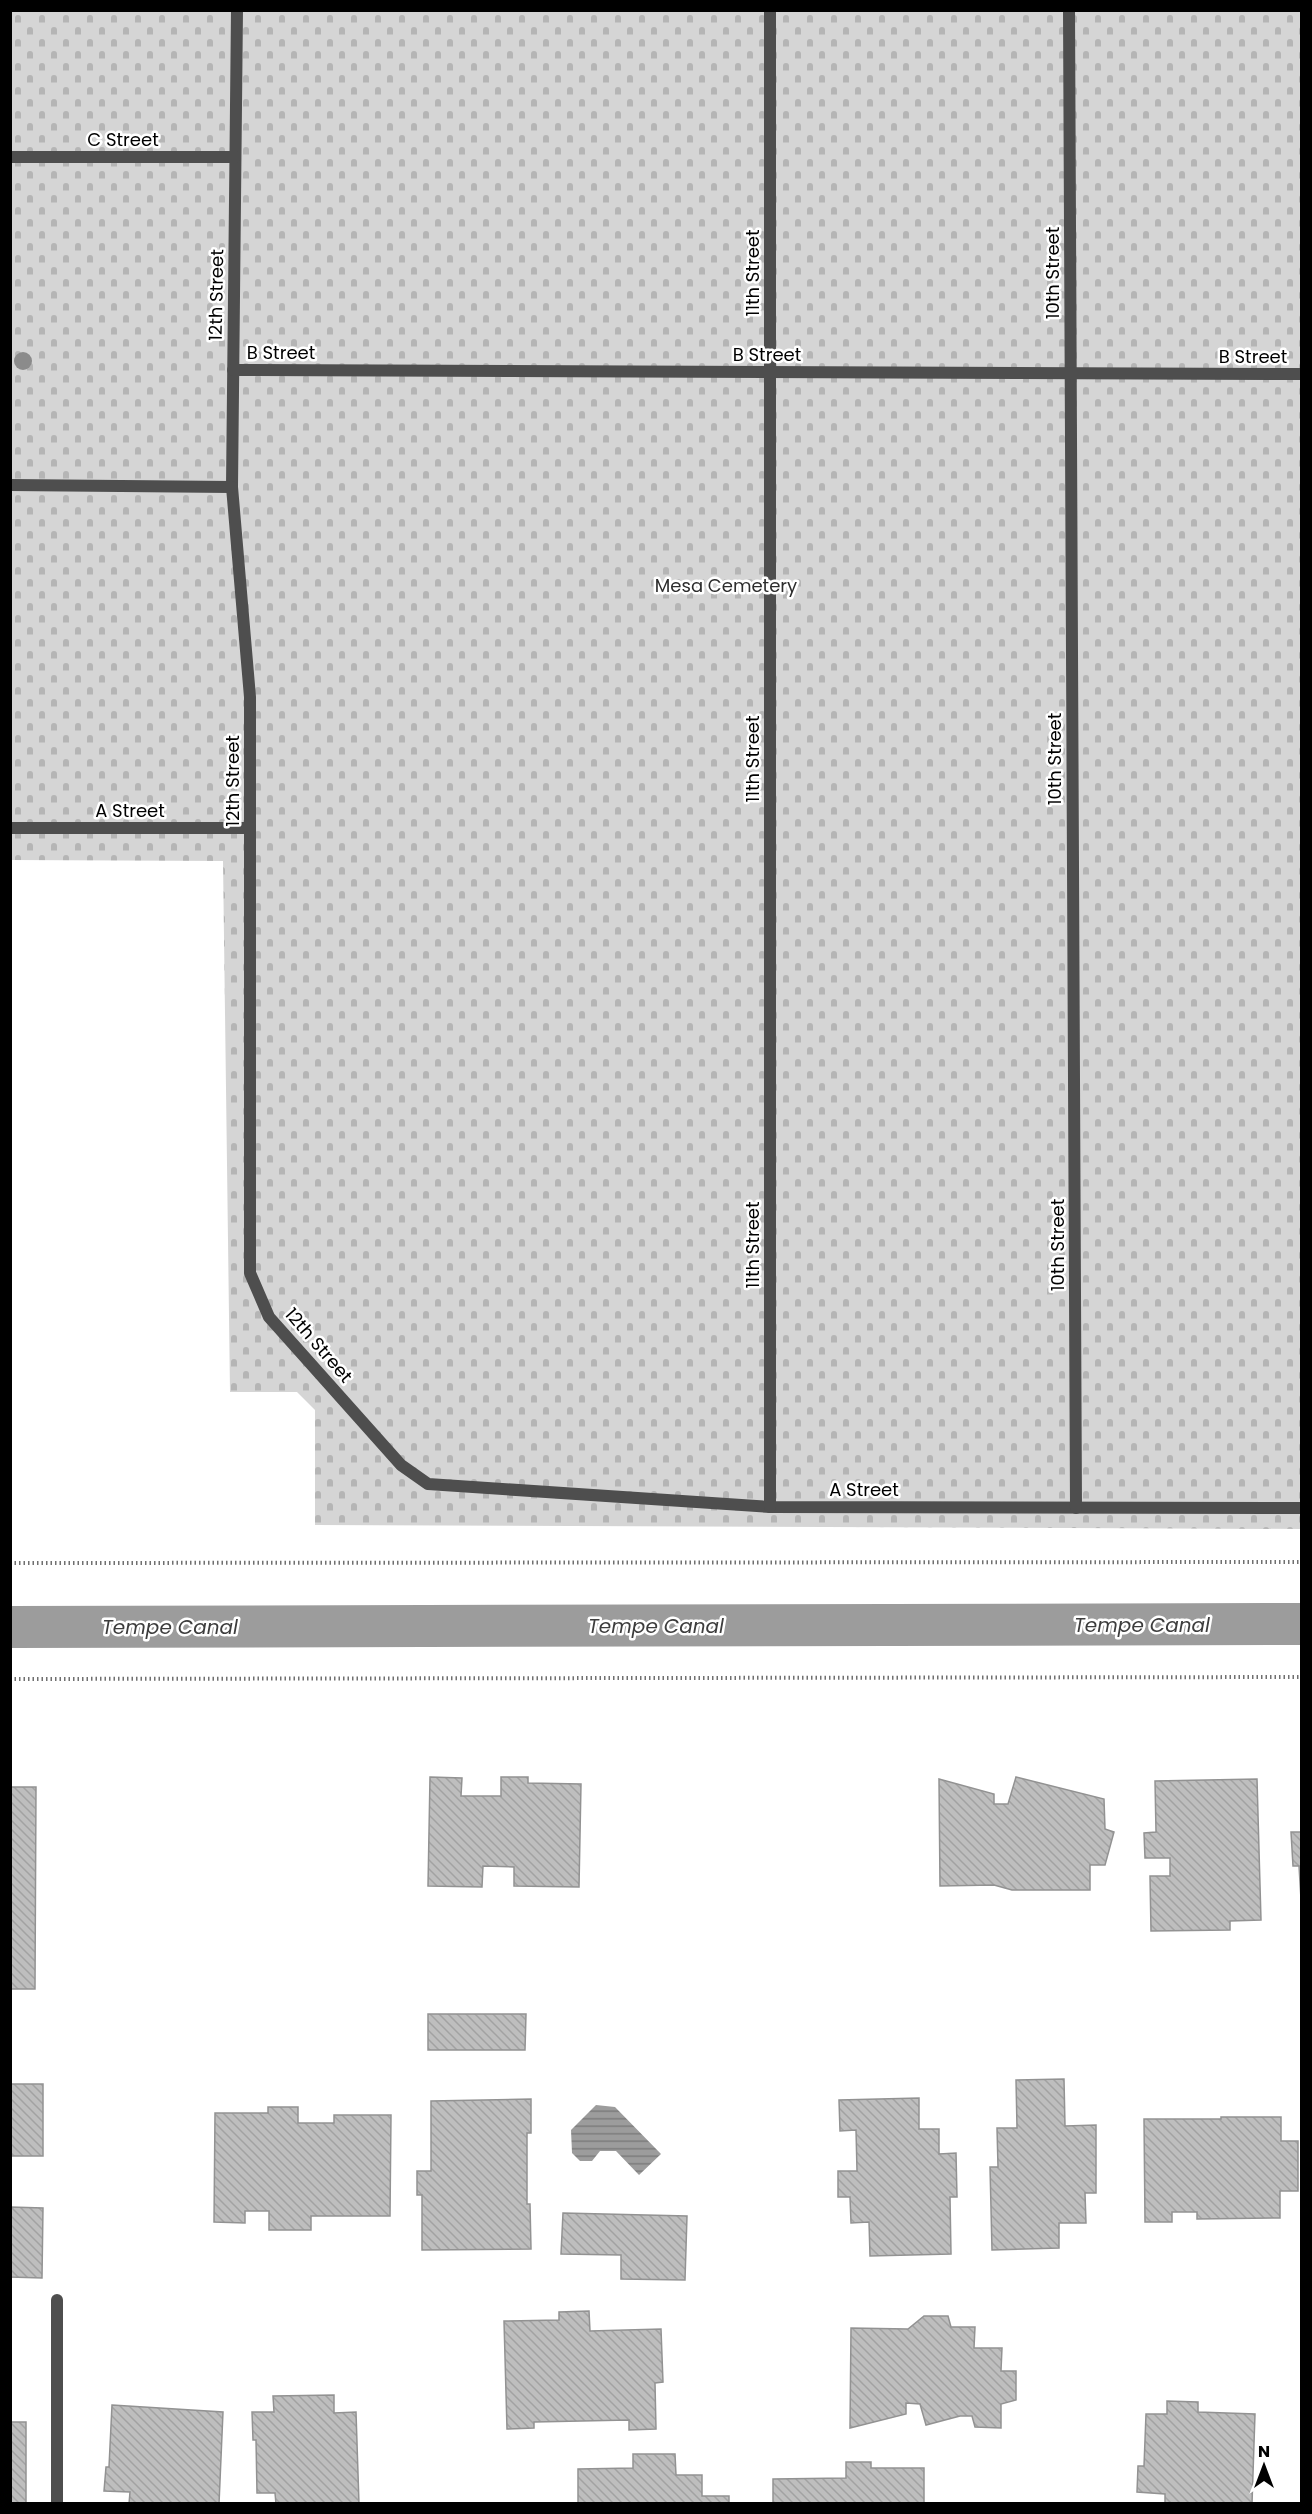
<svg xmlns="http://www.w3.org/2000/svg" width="1312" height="2514" font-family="Poppins,sans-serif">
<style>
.cemetery{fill:url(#cemetery-stones)}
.water{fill:url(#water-rules)}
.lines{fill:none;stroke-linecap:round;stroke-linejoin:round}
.canal{stroke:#9c9c9c;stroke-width:42}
.building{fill:url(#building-back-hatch);stroke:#929292;stroke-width:1.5}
.path{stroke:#707070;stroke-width:4;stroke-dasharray:1.5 3;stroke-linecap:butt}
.service{stroke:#4e4e4e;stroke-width:12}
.tree{fill:#8b8b8b}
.labels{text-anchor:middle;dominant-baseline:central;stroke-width:5;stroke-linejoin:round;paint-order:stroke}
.street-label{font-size:18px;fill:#000;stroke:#fff}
.park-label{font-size:18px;fill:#2c2c2c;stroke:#fff}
.water-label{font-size:20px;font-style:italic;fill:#3d3d3d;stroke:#fff}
</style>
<defs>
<pattern id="cemetery-stones" width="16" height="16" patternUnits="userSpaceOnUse" patternTransform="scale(1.5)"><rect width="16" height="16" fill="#d5d5d5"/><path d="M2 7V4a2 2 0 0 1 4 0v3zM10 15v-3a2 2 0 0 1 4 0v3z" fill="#b5b5b5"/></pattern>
<pattern id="water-rules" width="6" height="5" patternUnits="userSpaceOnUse" patternTransform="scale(1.5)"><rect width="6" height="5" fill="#9c9c9c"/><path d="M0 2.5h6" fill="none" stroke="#7d7d7d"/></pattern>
<pattern id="building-back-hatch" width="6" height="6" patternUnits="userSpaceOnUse" patternTransform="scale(1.5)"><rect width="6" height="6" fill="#bebebe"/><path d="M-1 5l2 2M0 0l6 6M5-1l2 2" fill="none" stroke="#a2a2a2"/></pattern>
</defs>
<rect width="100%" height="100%" fill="#fff"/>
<polygon class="cemetery" points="10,11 1301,11 1301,1529 315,1525 315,1410 297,1392 230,1392 223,861 11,860"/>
<polygon class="water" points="596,2105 615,2107 661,2154 639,2175 616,2151 600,2151 592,2161 580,2161 572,2153 571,2130"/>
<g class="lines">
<polyline class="canal" points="10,1627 1302,1624"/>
</g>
<g class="building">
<polygon points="430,1777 462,1778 461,1796 501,1796 501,1777 528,1777 528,1783 581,1784 579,1887 514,1886 514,1867 483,1866 482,1887 428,1886"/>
<polygon points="1016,1777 1104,1799 1105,1829 1114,1832 1105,1865 1090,1865 1090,1890 1012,1890 994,1885 940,1886 939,1779 994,1794 994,1804 1008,1804"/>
<polygon points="1257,1779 1261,1920 1230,1921 1230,1930 1151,1931 1150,1876 1170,1876 1170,1858 1145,1858 1144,1833 1156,1832 1155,1781"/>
<polygon points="10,1787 36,1787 35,1989 10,1989"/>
<polygon points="1291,1832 1302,1832 1302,1916 1299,1866 1293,1866"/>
<polygon points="428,2014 526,2014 525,2050 428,2050"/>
<polygon points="1064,2079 1065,2126 1096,2125 1096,2193 1085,2193 1086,2223 1059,2223 1059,2248 992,2250 990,2167 998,2167 997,2128 1017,2128 1016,2080"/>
<rect x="10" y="2084" width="33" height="72"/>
<polygon points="919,2098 919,2129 939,2129 939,2154 956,2153 957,2197 950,2197 951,2254 870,2256 869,2222 851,2223 850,2197 838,2197 838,2171 857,2171 856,2130 840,2131 839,2100"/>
<polygon points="531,2099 531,2133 527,2133 527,2204 530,2204 531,2249 422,2250 422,2195 417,2195 417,2171 431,2171 431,2101"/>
<polygon points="268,2107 298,2107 298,2123 334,2123 334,2115 391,2115 390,2216 311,2216 311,2230 269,2230 269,2211 245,2211 245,2223 214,2222 215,2113 268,2113"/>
<polygon points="1221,2117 1281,2117 1281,2141 1298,2141 1298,2191 1280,2191 1280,2218 1197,2219 1197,2212 1172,2212 1172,2222 1145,2222 1144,2119 1221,2119"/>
<polygon points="10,2207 43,2208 42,2278 10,2277"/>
<polygon points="563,2213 687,2216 685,2280 621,2279 621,2255 561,2254"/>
<polygon points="589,2311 590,2331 661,2329 663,2382 655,2383 656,2429 629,2430 629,2420 534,2422 534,2428 507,2429 504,2321 559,2320 559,2312"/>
<polygon points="924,2316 948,2316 951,2327 975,2327 974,2348 1002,2348 1001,2371 1016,2371 1016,2400 1001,2404 1001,2428 975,2427 972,2416 960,2416 926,2425 920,2404 906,2403 906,2414 850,2428 851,2328 908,2329"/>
<polygon points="334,2395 334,2413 356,2412 359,2504 276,2504 275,2493 257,2493 256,2440 253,2440 252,2412 274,2412 273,2396"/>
<polygon points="1167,2401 1198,2402 1198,2412 1255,2414 1252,2504 1165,2504 1165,2494 1137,2492 1138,2466 1144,2466 1146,2414 1167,2414"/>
<polygon points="112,2405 223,2412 219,2504 129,2504 130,2492 104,2491 106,2467 109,2467"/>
<rect x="10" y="2422" width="16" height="82"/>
<polygon points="633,2454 675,2454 676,2475 702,2475 702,2496 729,2496 729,2504 578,2504 578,2469 633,2468"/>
<polygon points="846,2462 871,2462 871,2468 924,2468 924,2504 773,2504 773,2479 846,2478"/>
</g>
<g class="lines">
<g class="path">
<polyline points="10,1563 1302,1562"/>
<polyline points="10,1679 1302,1677"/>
</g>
<g class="service">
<polyline points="237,10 232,487 250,697 250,1273 269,1317 401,1465 428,1484 770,1507 1302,1508"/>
<polyline points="770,10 770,1507"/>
<polyline points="1069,10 1076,1508"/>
<polyline points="10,157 235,157"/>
<polyline points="233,370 1302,374"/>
<polyline points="10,485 232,487"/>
<polyline points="10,828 250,828"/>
<polyline points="57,2300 57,2504"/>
</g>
</g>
<circle class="tree" cx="23" cy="361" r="9"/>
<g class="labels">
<g class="street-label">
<text x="123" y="139">C Street</text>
<text transform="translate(752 273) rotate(-90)">11th Street</text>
<text transform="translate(1052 273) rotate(-90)">10th Street</text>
<text transform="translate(216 295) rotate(-89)">12th Street</text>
<text x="281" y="352">B Street</text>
<text x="767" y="354">B Street</text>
<text x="1253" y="356">B Street</text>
<text transform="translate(752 759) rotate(-90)">11th Street</text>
<text transform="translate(1054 759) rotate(-90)">10th Street</text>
<text transform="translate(232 781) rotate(-90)">12th Street</text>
<text x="130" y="810">A Street</text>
<text transform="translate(752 1245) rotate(-90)">11th Street</text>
<text transform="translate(1057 1245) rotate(-90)">10th Street</text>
<text transform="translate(319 1345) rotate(49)">12th Street</text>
<text x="864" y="1489">A Street</text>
</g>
<g class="park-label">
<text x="726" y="585">Mesa Cemetery</text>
</g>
<g class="water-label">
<text x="1142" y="1625">Tempe Canal</text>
<text x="656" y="1626">Tempe Canal</text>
<text x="170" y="1627">Tempe Canal</text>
</g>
</g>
<rect width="1312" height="2514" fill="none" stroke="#000000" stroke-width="24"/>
<g transform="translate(1264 2466)" stroke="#ffffff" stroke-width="4.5" paint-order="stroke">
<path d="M0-4.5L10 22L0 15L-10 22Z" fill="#000000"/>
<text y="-9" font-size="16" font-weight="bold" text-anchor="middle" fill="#000000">N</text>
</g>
</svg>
